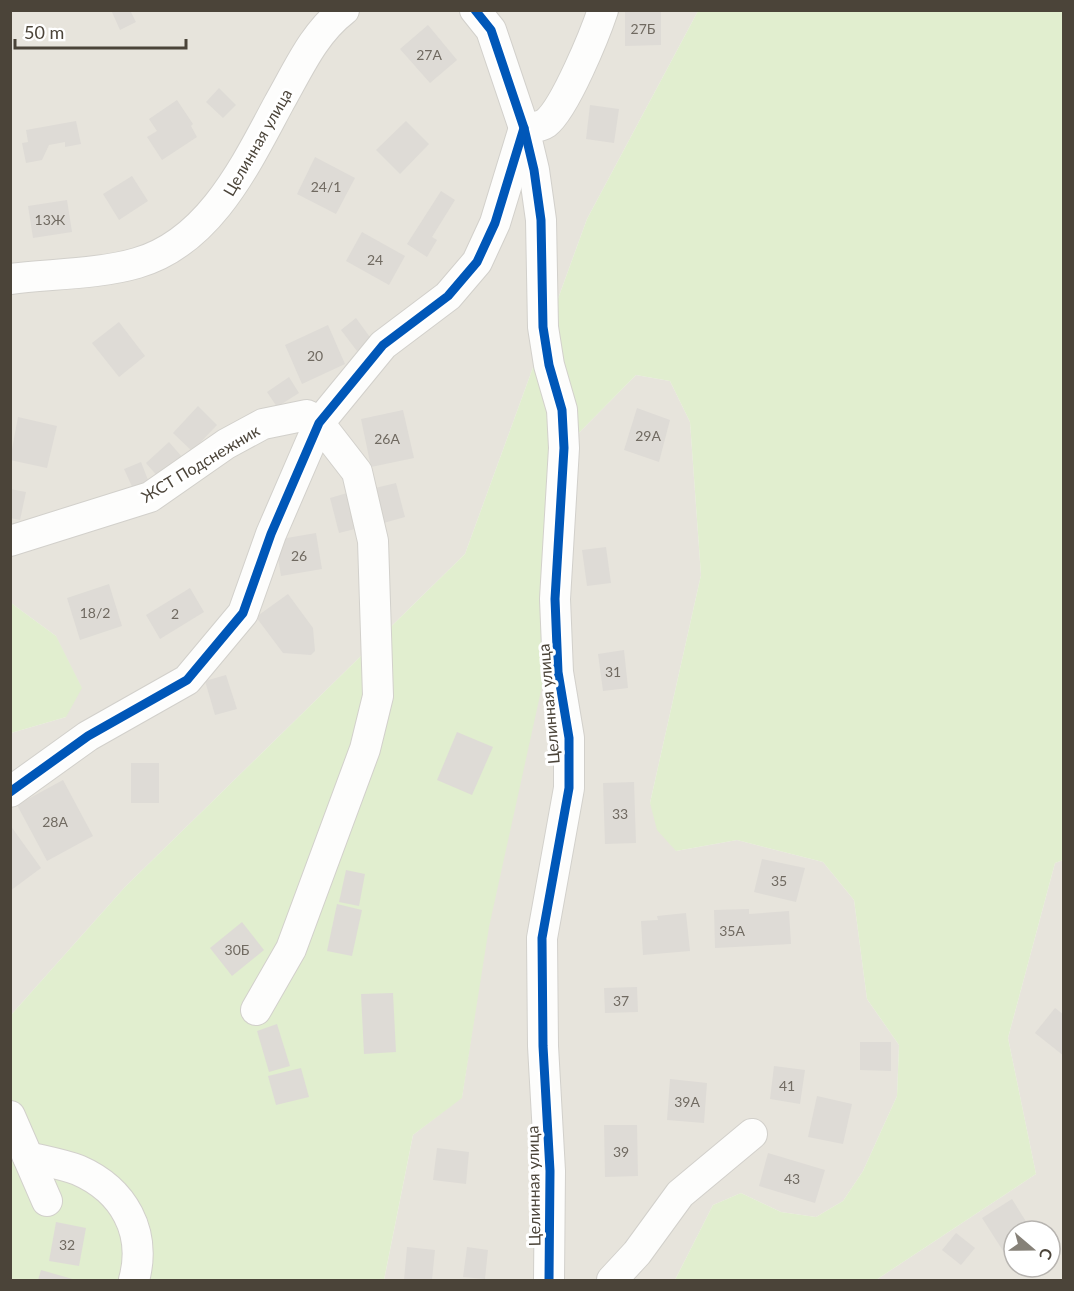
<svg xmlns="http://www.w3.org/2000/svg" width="1074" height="1291" font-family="Lato,sans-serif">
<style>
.residential{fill:#e7e4dc;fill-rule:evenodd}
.green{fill:#e1eecf}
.building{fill:#dedbd6}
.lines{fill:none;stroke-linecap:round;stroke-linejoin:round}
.minor-casing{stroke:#d2d0cb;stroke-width:32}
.minor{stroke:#fdfdfc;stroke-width:30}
.cycleway-casing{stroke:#fff;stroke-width:13}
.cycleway{stroke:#0057b8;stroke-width:9}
.labels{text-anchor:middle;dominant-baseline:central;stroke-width:6;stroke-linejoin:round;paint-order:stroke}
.number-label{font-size:14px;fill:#706a61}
.street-label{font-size:16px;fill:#4b4439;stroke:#fff}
</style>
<rect width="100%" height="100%" fill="#f4f2ee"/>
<g class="residential">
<polygon points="11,11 698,11 587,219 465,554 125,887 11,1015 11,733 66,717 56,636 11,603"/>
<polygon points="636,375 670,381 690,422 701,575 650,803 676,851 737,840 823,862 854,900 867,999 899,1045 897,1096 863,1171 843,1201 816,1217 781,1212 741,1193 713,1205 675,1280 384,1280 413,1135 462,1097 560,452"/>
<path d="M1063,860v420h-187l160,-106 -28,-136 47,-175zM1014,1231h36v36h-36z"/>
</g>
<g class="green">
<polygon points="698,11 1063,11 1063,860 1055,863 1008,1038 1036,1174 876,1280 675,1280 713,1205 741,1193 781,1212 816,1217 843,1201 863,1171 897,1096 899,1045 867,999 854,900 823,862 737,840 676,851 657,830 650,803 701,575 690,422 670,381 636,375 560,452 548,659 489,927 462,1098 413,1135 384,1280 11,1280 11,1015 125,887 465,554 587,219"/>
<polygon points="11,603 56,636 82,688 66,717 11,733"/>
</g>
<g class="building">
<polygon points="111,10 130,10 136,22 120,30"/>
<polygon points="625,10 661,10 661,45 625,46"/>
<polygon points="428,25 457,60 430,83 400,49"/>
<polygon points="219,88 236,105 223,118 206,102"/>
<polygon points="177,100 193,124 191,126 197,137 162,160 147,137 157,131 149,119"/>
<polygon points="590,105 619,109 614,143 586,139"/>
<polygon points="76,121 81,144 65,147 65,142 49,145 42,160 26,163 22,143 28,142 26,130"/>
<polygon points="406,121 429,144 400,174 376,150"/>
<polygon points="315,157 355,178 336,214 297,194"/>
<polygon points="132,176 148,201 119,220 103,194"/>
<polygon points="441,191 455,200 432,237 437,240 427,257 407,244"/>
<polygon points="67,200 72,232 33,238 28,206"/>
<polygon points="362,232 405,256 389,285 346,261"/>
<polygon points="356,318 372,340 357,351 341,330"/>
<polygon points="119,322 145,356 119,377 92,343"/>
<polygon points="328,325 345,364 302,384 285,345"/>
<polygon points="289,377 299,393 277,407 267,392"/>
<polygon points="198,406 217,425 192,451 173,433"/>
<polygon points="637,408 670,420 659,462 624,450"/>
<polygon points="403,410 414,458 371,467 361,419"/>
<polygon points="18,417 57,426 47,468 10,460"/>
<polygon points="169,442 182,457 159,478 146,463"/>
<polygon points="141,462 150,485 134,491 124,469"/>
<polygon points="396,483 405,517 380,524 371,489"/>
<polygon points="10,489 26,492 20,520 10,518"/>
<polygon points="354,491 363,527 339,533 330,498"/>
<polygon points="316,533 322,569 281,576 275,540"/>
<polygon points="606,547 611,583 587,586 582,550"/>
<polygon points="109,584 122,626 80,640 67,598"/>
<polygon points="190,588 204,612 160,639 146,615"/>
<polygon points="288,594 313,628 315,651 311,655 283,653 256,617"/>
<polygon points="624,650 628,688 603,691 598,654"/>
<polygon points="226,675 237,709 215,715 205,681"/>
<polygon points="457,732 493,747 472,795 437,780"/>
<rect x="131" y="763" width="28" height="40"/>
<polygon points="63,780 93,836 47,861 17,805"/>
<polygon points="634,782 636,843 605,844 603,783"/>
<polygon points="10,825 41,868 10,891"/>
<polygon points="762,859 805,868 796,902 754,892"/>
<polygon points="346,870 365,874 359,906 339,902"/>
<polygon points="337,904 362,910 352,956 327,951"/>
<polygon points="749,909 749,914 789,911 791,944 715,948 714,910"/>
<polygon points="686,913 690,951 643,955 641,921 658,920 657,916"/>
<polygon points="242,922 264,950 232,976 210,948"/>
<polygon points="637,987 638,1012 605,1013 604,988"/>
<polygon points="393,993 396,1052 364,1054 361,994"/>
<polygon points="1055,1008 1064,1015 1064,1056 1035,1033"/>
<polygon points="277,1024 290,1066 269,1072 257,1031"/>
<polygon points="860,1042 891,1042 891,1071 860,1070"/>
<polygon points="774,1066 805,1070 800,1104 770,1099"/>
<polygon points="301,1068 309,1097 276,1105 268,1076"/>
<polygon points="670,1079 707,1083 704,1123 667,1120"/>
<polygon points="817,1096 852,1104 843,1144 808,1137"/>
<polygon points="604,1125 637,1125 638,1176 605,1177"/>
<polygon points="437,1148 469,1152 466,1184 433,1180"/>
<polygon points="768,1153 825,1170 815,1203 759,1186"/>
<polygon points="1012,1199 1032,1231 1014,1231 1014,1248 1005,1254 982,1218"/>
<polygon points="56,1222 86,1228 79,1266 49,1261"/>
<polygon points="956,1233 975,1248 961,1265 942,1250"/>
<polygon points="407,1247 435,1250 432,1280 404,1280"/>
<polygon points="467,1247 488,1250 485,1279 463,1277"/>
<polygon points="41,1270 76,1280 38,1280"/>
</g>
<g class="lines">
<defs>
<g id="minor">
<polyline points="475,10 491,30 524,128 534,170 541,220 543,327 549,365 562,410 564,448 555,599 558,672 569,738 569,788 542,938 543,1046 550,1171 549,1280"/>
<path d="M10,279c40,-5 90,-5 127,-16 73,-21 109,-99 142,-160 19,-33 34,-69 65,-93"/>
<polyline points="10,541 150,497 226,444 263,424 307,415 319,423 357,472 373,541 378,696 365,749 291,949 256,1010"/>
<path d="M10,792l78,-56 99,-56 56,-67 28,-79 48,-111 64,-78 65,-49 29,-34 18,-39 29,-95c7,-1 15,0 22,-5 19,-15 49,-89 57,-113"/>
<polyline points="10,1116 47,1201"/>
<path d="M28,1157c16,4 34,7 50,13 46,20 69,62 56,110"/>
<polyline points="612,1280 637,1253 680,1194 752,1134"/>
</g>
</defs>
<use href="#minor" class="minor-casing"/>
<use href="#minor" class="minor"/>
<defs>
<g id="cycleway">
<polyline points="475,10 491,30 524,128 534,170 541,220 543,327 549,365 562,410 564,448 555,599 558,672 569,738 569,788 542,938 543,1046 550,1171 549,1280"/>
<polyline points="10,792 88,736 187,680 243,613 271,534 319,423 383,345 448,296 477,262 495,223 524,128"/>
</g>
</defs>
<use href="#cycleway" class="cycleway-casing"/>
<use href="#cycleway" class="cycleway"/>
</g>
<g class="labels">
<g class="number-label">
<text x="643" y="28">27Б</text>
<text x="429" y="54">27А</text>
<text x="326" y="186">24/1</text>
<text x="50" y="219">13Ж</text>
<text x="375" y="259">24</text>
<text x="315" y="355">20</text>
<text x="648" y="435">29А</text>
<text x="387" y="438">26А</text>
<text x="299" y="555">26</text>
<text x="95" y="612">18/2</text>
<text x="175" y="613">2</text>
<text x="613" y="671">31</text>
<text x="620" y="813">33</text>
<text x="55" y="821">28А</text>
<text x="779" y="880">35</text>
<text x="732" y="930">35А</text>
<text x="237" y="949">30Б</text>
<text x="621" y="1000">37</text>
<text x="787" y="1085">41</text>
<text x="687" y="1101">39А</text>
<text x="621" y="1151">39</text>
<text x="792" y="1178">43</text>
<text x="67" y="1244">32</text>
</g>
<g class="street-label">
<text transform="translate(257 142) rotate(-60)">Целинная улица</text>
<text transform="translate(200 463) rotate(-31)">ЖСТ Подснежник</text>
<text transform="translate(548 704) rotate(-95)">Целинная улица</text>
<text transform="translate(533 1186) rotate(-91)">Целинная улица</text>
</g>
</g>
<rect width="1074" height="1291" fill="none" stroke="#4b4439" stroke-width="24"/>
<g transform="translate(1032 1249) rotate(110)"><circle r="28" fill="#ffffff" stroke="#b7b4b0" stroke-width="1.5"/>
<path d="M0-4.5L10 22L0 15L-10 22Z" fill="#868178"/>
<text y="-9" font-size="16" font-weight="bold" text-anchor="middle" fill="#4b4439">С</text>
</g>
<path d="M15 39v9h171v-9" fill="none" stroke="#4b4439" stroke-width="3"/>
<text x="24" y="39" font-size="18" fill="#4b4439" stroke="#ffffff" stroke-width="4.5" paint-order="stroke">50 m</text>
</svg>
